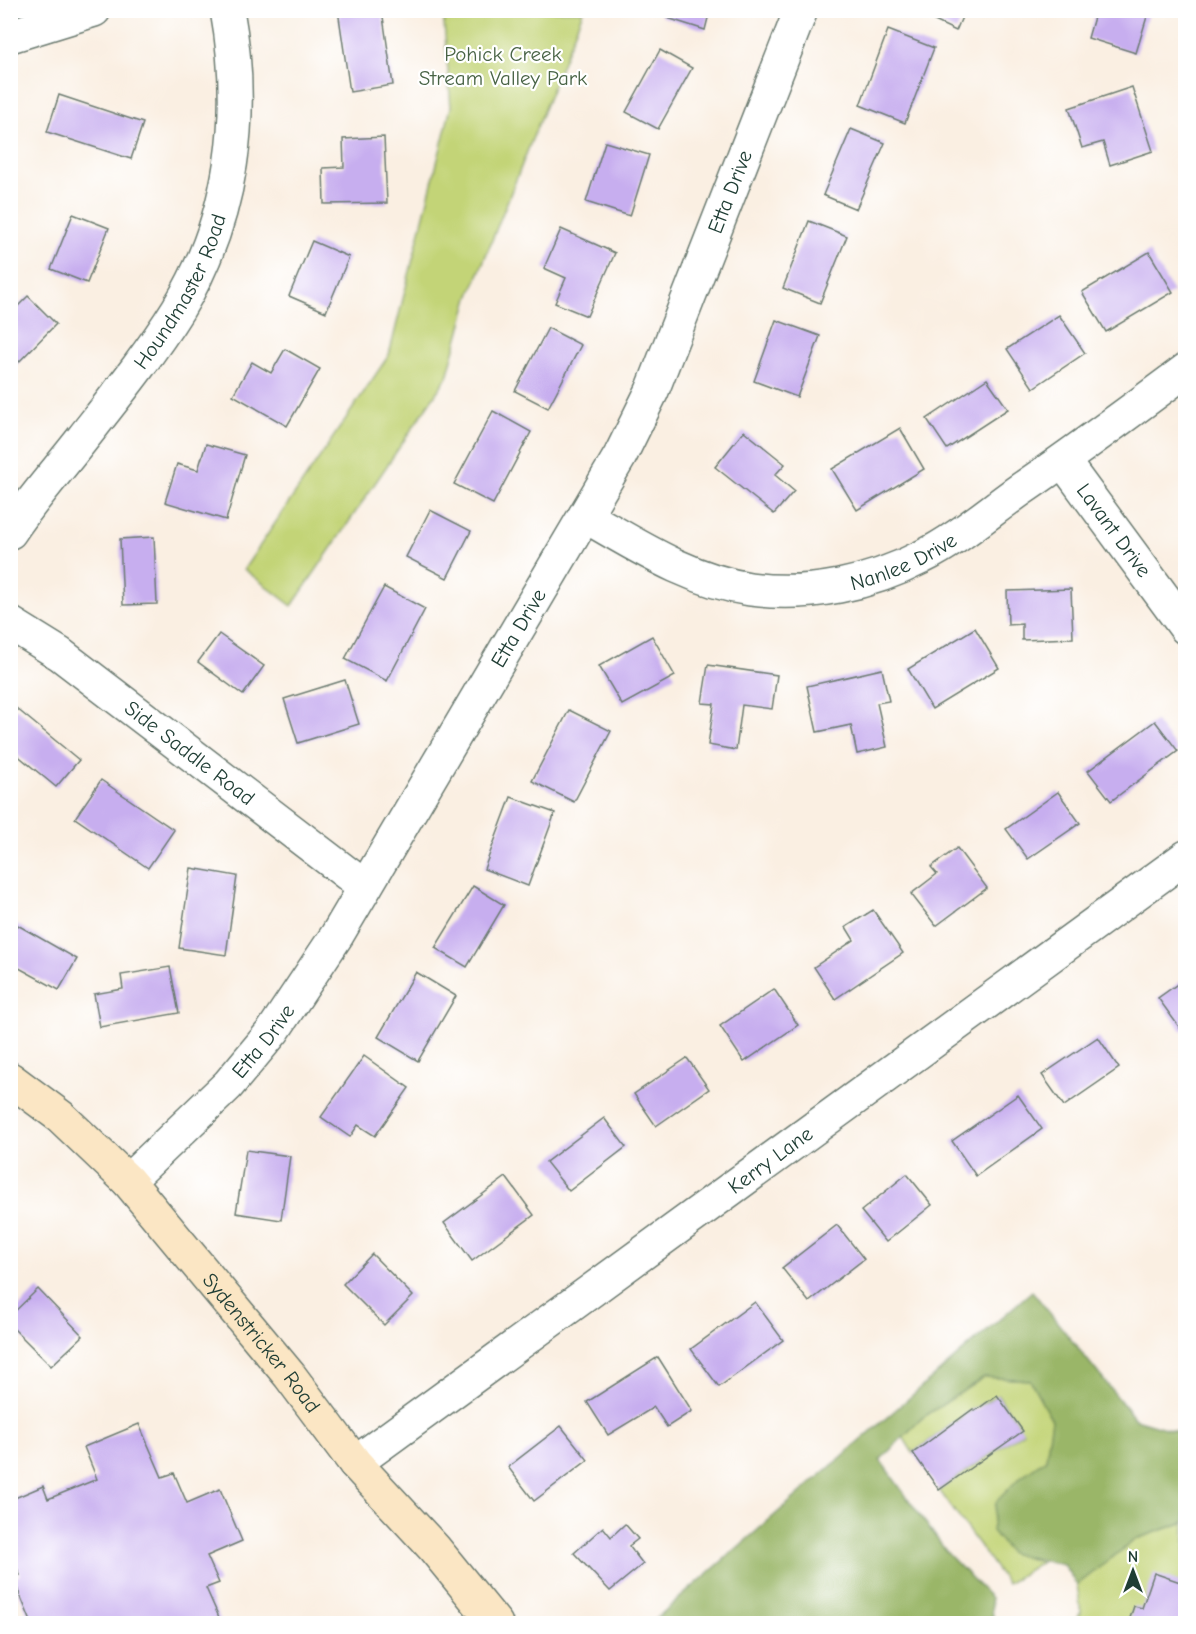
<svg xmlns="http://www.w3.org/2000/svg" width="1196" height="1634" font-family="'Comic Neue',sans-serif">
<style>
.green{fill:#c3d477;stroke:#718856;stroke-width:1.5}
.forest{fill:#9ab668;stroke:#5c7a4e;stroke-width:1.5}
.building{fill:#c7aeef}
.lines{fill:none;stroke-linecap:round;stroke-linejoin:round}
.minor-casing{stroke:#6c7b71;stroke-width:36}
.secondary-casing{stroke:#6c7b71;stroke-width:36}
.minor{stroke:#fff;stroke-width:33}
.secondary{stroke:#fbe6c4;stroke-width:33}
.labels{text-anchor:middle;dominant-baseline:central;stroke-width:4.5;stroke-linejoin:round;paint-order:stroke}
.park-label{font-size:21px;fill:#486345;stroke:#fff}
.street-label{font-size:21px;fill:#1f3d34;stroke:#fff}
</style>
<rect width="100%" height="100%" fill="#fff"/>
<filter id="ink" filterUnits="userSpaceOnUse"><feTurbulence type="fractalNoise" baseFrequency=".0167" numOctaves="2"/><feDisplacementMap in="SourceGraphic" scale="12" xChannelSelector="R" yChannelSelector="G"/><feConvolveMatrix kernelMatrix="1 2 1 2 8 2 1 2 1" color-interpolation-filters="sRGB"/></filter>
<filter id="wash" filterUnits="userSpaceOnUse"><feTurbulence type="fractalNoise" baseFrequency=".008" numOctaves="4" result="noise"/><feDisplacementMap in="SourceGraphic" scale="24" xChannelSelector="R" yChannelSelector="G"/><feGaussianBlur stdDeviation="1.35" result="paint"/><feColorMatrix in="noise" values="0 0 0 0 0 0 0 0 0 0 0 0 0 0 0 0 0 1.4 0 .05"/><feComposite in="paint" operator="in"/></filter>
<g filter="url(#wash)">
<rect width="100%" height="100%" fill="#faefe2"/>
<g class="green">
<polygon points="443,11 583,11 469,298 447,377 292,606 244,569 389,355 451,107"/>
<polygon points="984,1377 1030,1380 1052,1420 1046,1459 1018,1479 1011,1553 1041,1562 1007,1584 939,1490 1023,1432 998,1395 973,1409 913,1453 903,1437 922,1418"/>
<polygon points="1185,1522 1185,1623 1073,1624 1081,1612 1077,1585 1136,1539"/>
</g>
<polygon class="forest" points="1032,1291 1135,1419 1185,1434 1185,1522 1136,1539 1077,1585 1064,1565 1010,1553 992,1531 996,1502 1018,1479 1046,1459 1052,1420 1030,1380 984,1377 922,1418 880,1460 948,1554 991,1598 993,1617 967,1624 651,1623"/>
<g id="blocks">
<g class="building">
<polygon points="338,10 382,10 393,85 350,92"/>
<polygon points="663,10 710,10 705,30 661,16"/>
<polygon points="911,10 965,10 956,31"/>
<polygon points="1096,10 1149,10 1136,53 1088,38"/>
<polygon points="888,30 934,48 905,123 860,105"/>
<polygon points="660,50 692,68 658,129 626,112"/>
<polygon points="1132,87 1153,151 1110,165 1103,142 1082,148 1069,108"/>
<polygon points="59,95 143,123 131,159 47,132"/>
<polygon points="851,129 885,143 856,209 823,195"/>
<polygon points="384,137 387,203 324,204 323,168 344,167 343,139"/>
<polygon points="605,142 649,155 630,216 586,202"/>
<polygon points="73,214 109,228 87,283 51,269"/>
<polygon points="809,221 847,236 820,303 783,288"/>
<polygon points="561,229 615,253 587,316 555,303 566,278 544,268"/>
<polygon points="312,241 349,257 326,312 289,296"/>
<polygon points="1149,252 1173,292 1106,332 1082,292"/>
<polygon points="28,296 56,324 12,369 10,314"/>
<polygon points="1059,315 1085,353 1033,388 1007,349"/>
<polygon points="776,320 820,336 797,397 754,381"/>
<polygon points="548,328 581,345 548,408 515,391"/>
<polygon points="285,349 320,369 287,426 233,395 252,362 271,373"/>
<polygon points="987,379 1008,409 947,449 927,419"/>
<polygon points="493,411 531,432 493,504 454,484"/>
<polygon points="900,428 924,469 857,510 832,469"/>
<polygon points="744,431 785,464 775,475 794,491 774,514 715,467"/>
<polygon points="206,444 245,455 226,520 165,502 177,464 198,470"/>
<polygon points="430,510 471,531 447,578 406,557"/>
<polygon points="154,537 157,604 123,605 120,539"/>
<polygon points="384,587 425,609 387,681 345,659"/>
<polygon points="1071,589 1073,638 1022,640 1022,624 1008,625 1007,591"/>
<polygon points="975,628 999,668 932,709 908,669"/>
<polygon points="219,634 264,666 243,695 198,662"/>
<polygon points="652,636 675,676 622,705 599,666"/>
<polygon points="708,665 777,675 772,709 742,705 736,750 708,745 714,704 702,703"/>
<polygon points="882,669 889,701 877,703 887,747 857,754 851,725 817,732 807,686"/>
<polygon points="345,680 359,724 298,743 284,699"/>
<polygon points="16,708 79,760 56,787 10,749 10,714"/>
<polygon points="569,710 611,731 574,802 532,781"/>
<polygon points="1155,721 1178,751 1111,801 1088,771"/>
<polygon points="101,780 174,830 148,868 75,818"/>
<polygon points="1058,792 1080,823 1028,859 1006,829"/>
<polygon points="511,797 555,813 528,886 484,869"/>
<polygon points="957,848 987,888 936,926 911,894 937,874 931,867"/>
<polygon points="191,868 237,876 226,955 179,948"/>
<polygon points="473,886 504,905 467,967 435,948"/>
<polygon points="873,910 903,953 835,999 814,967 854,940 846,927"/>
<polygon points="14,923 77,959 59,990 10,963 10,929"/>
<polygon points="170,967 179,1013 100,1027 94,994 123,989 121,975"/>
<polygon points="416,972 456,996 418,1061 378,1037"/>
<polygon points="1186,978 1186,1028 1182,1031 1158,998"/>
<polygon points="774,989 798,1025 744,1062 720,1026"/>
<polygon points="1098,1037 1119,1068 1064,1106 1042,1075"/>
<polygon points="364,1056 409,1088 375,1136 358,1125 350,1137 321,1117"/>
<polygon points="687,1058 709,1089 656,1126 634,1094"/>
<polygon points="1018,1095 1042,1129 976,1176 952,1141"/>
<polygon points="604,1118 626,1147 569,1191 546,1162"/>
<polygon points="246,1150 290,1156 281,1220 236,1213"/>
<polygon points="907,1174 932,1205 886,1242 861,1211"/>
<polygon points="506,1177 534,1215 472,1261 444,1223"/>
<polygon points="837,1225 864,1259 809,1302 782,1268"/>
<polygon points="372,1254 413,1296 384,1325 343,1284"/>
<polygon points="38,1289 83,1336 51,1366 10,1325 10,1316"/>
<polygon points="755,1302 783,1340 719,1387 691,1349"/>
<polygon points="658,1357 692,1411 667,1427 654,1407 608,1435 587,1402"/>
<polygon points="997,1395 1023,1431 939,1490 913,1453 973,1409 975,1411"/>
<polygon points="139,1424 162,1477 174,1473 187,1503 220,1489 242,1541 207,1556 219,1583 206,1588 222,1624 32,1624 13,1578 20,1575 10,1552 10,1500 43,1486 48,1499 97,1479 84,1447"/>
<polygon points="561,1426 588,1460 534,1501 508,1467"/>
<polygon points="625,1524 638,1539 629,1546 643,1564 610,1591 574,1553 603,1527 611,1537"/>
<polygon points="1154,1573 1186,1584 1183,1624 1128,1624 1134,1606 1142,1608"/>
</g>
</g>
</g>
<g filter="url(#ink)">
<use href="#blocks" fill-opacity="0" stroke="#6c7b71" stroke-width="1.5"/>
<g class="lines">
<defs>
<g id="minor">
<polyline points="10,36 94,10"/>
<path id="s1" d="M1063,461l123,167"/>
<path id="s2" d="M585,516c53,30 104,64 165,73 59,8 120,-5 172,-32 33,-16 67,-45 98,-67 56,-38 111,-79 166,-120"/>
<path id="s3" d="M10,532c22,-33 49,-63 73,-94 33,-42 67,-84 95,-129 55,-90 68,-196 49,-299"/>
<path id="s4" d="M10,623l50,31 305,233"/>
<path id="s5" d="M128,1181l100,-96 45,-54 64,-96 283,-479 32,-65 149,-381"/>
<path id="s6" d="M355,1463l831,-606"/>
</g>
<g id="secondary">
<path id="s7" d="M10,1079l51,38 67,64 162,195 65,87 79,85 62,76"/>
</g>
</defs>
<use href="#minor" class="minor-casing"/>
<use href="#secondary" class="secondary-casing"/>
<use href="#minor" class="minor"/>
<use href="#secondary" class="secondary"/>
</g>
</g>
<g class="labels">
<g class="park-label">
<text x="503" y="54">Pohick Creek<tspan x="503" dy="24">Stream Valley Park</tspan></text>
</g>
<g class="street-label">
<text stroke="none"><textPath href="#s5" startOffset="1167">Etta Drive</textPath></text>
<text stroke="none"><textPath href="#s3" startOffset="296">Houndmaster Road</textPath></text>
<text stroke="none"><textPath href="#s1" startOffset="86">Lavant Drive</textPath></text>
<text stroke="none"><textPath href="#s2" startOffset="340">Nanlee Drive</textPath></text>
<text stroke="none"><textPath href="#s5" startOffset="681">Etta Drive</textPath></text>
<text stroke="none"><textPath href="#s4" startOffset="222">Side Saddle Road</textPath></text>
<text stroke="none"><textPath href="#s5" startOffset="195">Etta Drive</textPath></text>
<text stroke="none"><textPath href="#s6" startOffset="514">Kerry Lane</textPath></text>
<text stroke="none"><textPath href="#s7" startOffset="366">Sydenstricker Road</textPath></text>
</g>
</g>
<rect width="1196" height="1634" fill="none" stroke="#fff" stroke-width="36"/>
<g transform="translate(1133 1571)" stroke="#ffffff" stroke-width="4.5" paint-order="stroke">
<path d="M0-4.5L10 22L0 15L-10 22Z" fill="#1f3d34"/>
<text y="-9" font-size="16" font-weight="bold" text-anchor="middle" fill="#1f3d34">N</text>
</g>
</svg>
